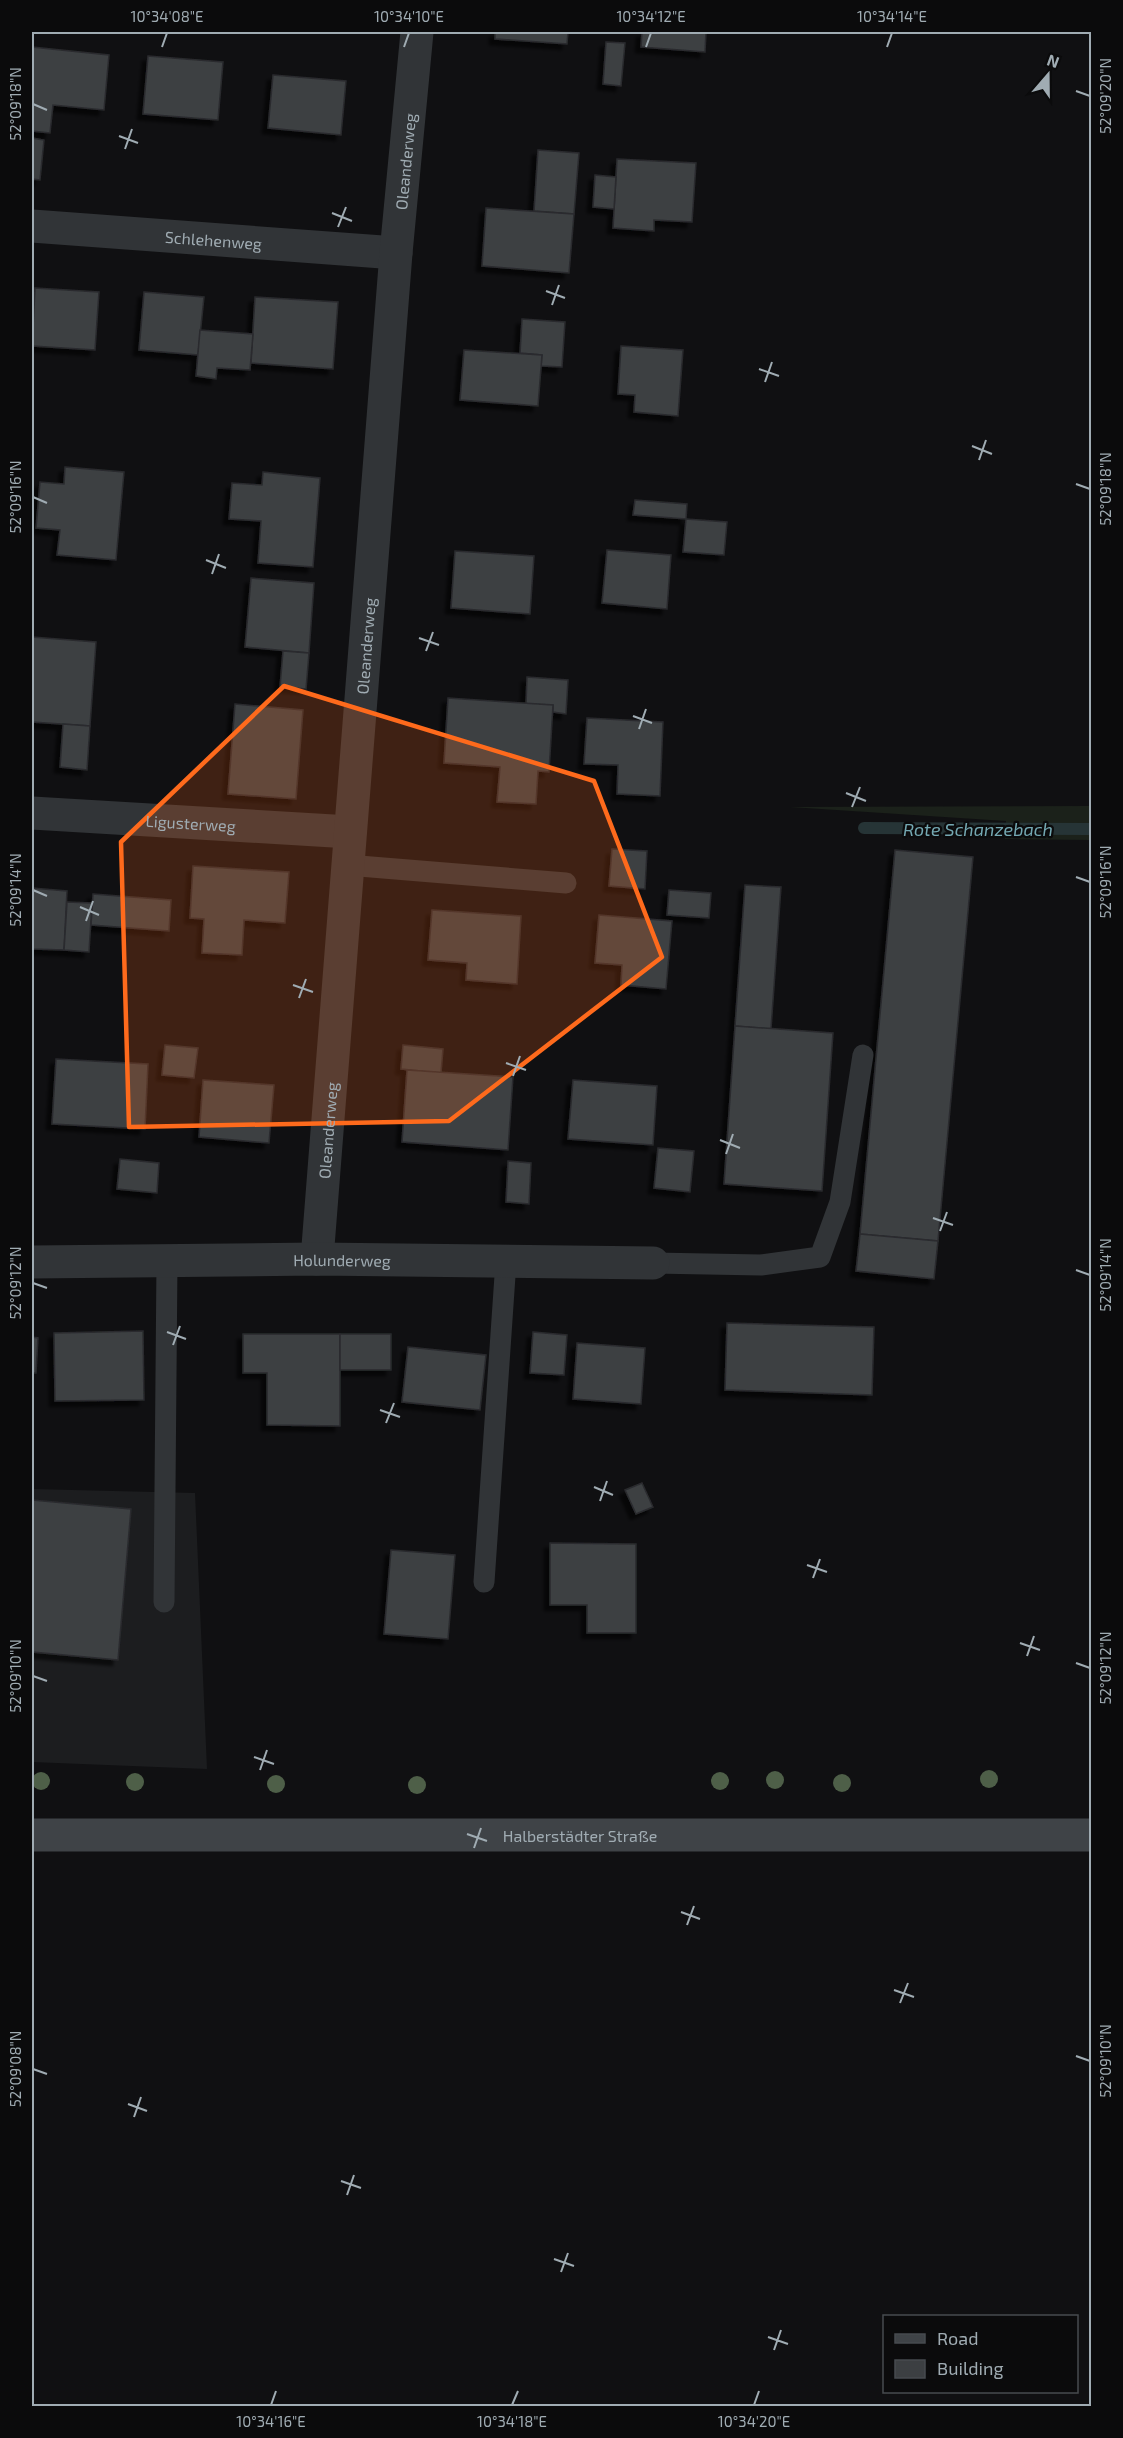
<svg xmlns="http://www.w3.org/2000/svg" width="1123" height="2438" font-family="'Exo 2',sans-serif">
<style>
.built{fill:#1c1d1f}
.green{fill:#1b211a}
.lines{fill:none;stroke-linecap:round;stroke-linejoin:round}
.stream{stroke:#263436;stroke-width:12}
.building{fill:#3c3f42;stroke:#2a2b2e;stroke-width:1.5;filter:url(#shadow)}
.service{stroke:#313437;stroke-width:21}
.minor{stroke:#313437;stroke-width:33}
.secondary{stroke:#3f4347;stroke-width:33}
.tree{fill:#4e5f48}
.marked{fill:#fe6a1c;fill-opacity:0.2;stroke:#fe6a1c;stroke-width:4.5;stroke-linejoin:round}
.ticks{fill:none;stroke:#a0acb3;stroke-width:2}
.labels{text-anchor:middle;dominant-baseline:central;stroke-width:4.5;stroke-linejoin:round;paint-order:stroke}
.street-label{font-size:16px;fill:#a0acb3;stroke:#0b0b0c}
.water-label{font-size:18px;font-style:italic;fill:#74a8b2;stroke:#0b0b0c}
.neatline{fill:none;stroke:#a0acb3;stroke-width:2}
.ticks-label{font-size:15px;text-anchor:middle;fill:#a0acb3}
</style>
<defs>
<filter id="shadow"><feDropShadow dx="-5.5" dy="5.5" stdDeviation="1.5" flood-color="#0009"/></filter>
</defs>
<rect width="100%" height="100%" fill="#101012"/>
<polygon class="built" points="32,1489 195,1493 207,1769 32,1762"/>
<polygon class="green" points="1091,806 1091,840 1005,839 1006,821 790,807"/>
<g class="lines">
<polyline class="stream" points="864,828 1092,829"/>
</g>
<g class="building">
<polygon points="495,32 568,32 567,44 495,39"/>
<polygon points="642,32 706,32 705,52 641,47"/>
<polygon points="606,42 625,43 621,86 603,84"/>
<polygon points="32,47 109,55 104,110 53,105 50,133 32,131"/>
<polygon points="148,56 223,62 218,120 143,114"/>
<polygon points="273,75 346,81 341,135 268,128"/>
<polygon points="32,138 44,140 40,180 32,179"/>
<polygon points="538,150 579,153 574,214 534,211"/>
<polygon points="617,159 696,163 692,222 654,220 654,231 613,228"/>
<polygon points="595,175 616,177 614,209 593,207"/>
<polygon points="486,208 574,214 569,273 482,266"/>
<polygon points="35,288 99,292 95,350 32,346"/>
<polygon points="144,292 204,297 198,355 139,350"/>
<polygon points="255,297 338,302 333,369 251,363"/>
<polygon points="522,319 565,322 562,367 541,366 542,355 520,353"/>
<polygon points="200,330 253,334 250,370 217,368 216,379 196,376"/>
<polygon points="621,346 683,350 678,416 634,412 635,395 618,394"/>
<polygon points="464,350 542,355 538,406 460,400"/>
<polygon points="65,467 124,472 116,560 57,555 60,530 36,528 40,482 64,484"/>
<polygon points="263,472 320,478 313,567 258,563 261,521 229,519 232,483 262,485"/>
<polygon points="635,500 687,504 686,519 633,515"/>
<polygon points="686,519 727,522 724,555 683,552"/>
<polygon points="607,550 671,555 667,609 602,603"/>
<polygon points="455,551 534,556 530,614 451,608"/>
<polygon points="251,578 314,583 309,653 245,647"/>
<polygon points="32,637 96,642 90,726 32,722"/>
<polygon points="283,651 309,653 306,689 280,687"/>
<polygon points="527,677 568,680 566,714 553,712 553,705 526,704"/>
<polygon points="448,698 553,705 549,772 538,771 536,804 497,802 500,767 444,763"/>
<polygon points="235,704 303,710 296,799 228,794"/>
<polygon points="587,718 663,722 660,796 617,794 618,765 584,764"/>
<polygon points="63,724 90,726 87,770 60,767"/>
<polygon points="612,849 647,851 645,889 609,886"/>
<polygon points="895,850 973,857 938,1241 860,1234"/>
<polygon points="193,866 289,872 285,923 244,920 242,955 202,953 204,919 190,918"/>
<polygon points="745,885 781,887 771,1029 735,1026"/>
<polygon points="32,888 67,891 64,950 32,949"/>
<polygon points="669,890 711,893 709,918 667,915"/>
<polygon points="93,894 171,900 169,931 91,925"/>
<polygon points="67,902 92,903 89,952 64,950"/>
<polygon points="432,910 521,916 517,984 466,980 467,963 428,960"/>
<polygon points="599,915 672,921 666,989 621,985 622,965 595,963"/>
<polygon points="735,1026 833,1033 822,1191 724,1184"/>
<polygon points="165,1045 198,1048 194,1078 162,1075"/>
<polygon points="403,1045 443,1049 441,1073 401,1069"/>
<polygon points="56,1059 148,1064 145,1129 52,1124"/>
<polygon points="407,1070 513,1077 508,1150 402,1142"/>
<polygon points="203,1080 274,1085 269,1143 199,1137"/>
<polygon points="573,1080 657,1086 653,1145 568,1139"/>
<polygon points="658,1148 694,1151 690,1192 654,1188"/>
<polygon points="120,1159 159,1163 157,1193 117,1189"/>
<polygon points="508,1161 531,1163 529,1204 506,1202"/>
<polygon points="860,1234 938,1241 934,1279 856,1271"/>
<polygon points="727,1323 874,1327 872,1395 725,1390"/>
<polygon points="143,1331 144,1400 55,1401 54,1333"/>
<polygon points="533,1332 567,1335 564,1375 530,1373"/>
<polygon points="243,1334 340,1334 340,1426 267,1425 267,1373 243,1373"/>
<rect x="340" y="1334" width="51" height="36"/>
<polygon points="32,1337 38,1338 36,1373 32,1373"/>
<polygon points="577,1343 645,1348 641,1404 573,1399"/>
<polygon points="408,1347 486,1355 480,1410 402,1402"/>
<polygon points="642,1483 653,1507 636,1514 625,1490"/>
<polygon points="32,1500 131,1509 118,1660 32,1652"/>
<polygon points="550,1543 636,1544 636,1633 587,1633 587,1605 550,1605"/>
<polygon points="391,1550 455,1555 448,1639 384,1634"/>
</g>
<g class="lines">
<g class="service">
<polyline points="347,865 566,883"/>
<polyline points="653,1263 761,1265 820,1257 840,1202 863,1055"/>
<polyline points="484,1582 506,1261"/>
<polyline points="164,1602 167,1261"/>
</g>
<g class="minor">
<path id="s1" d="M32,226l364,27"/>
<path id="s2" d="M32,813l318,19"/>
<path id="s3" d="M317,1259l79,-1006 21,-221"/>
<path id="s4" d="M32,1262l285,-3 336,4"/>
</g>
<path class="secondary" id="s5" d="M32,1835h1060"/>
</g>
<g class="tree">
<circle cx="989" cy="1779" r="9"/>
<circle cx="775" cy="1780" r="9"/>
<circle cx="41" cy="1781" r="9"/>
<circle cx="720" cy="1781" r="9"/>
<circle cx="135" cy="1782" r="9"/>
<circle cx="842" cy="1783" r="9"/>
<circle cx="276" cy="1784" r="9"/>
<circle cx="417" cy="1785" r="9"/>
</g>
<path class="marked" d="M284,686l310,95 68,176 -213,164 -320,6 -8,-285z"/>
<path class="ticks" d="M162,47l5,-14M404,47l5,-14M646,47l5,-14M887,47l5,-14M1076,91l14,5M33,104l14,6M119,136l19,7M125,149l7,-20M332,213l20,8M338,227l8,-20M546,291l19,7M552,305l7,-20M759,369l20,7M765,382l7,-20M972,446l20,8M979,460l7,-20M1076,484l14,5M33,497l14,6M206,560l20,8M212,574l7,-20M419,638l20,7M426,651l7,-19M633,716l19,7M639,729l7,-20M846,793l20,8M852,807l8,-20M1076,877l14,5M33,890l14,6M80,907l19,8M86,921l7,-20M293,985l20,7M299,998l7,-19M506,1063l20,7M513,1076l7,-20M720,1140l20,8M726,1154l7,-20M933,1218l20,7M940,1231l7,-19M1076,1270l14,5M33,1283l14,5M167,1332l19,7M173,1345l7,-19M380,1410l20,7M386,1423l8,-20M594,1487l19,8M600,1501l7,-20M807,1565l20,7M813,1578l7,-19M1020,1643l20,7M1027,1656l7,-20M1076,1663l14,5M33,1676l14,5M254,1757l20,7M260,1770l7,-20M467,1834l20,7M474,1848l7,-20M681,1912l19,7M687,1925l7,-19M894,1990l20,7M900,2003l8,-20M1076,2056l14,5M33,2069l14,5M128,2104l19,7M134,2117l7,-20M341,2181l20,7M347,2195l7,-20M554,2259l20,7M561,2272l7,-19M768,2337l20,7M774,2350l7,-20M271,2405l5,-14M512,2405l6,-14M754,2405l5,-14"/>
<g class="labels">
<g class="street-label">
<text stroke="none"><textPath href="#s3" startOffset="1101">Oleanderweg</textPath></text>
<text stroke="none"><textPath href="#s1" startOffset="182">Schlehenweg</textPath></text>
<text stroke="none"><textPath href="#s3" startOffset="615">Oleanderweg</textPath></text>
<text stroke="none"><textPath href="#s2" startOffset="159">Ligusterweg</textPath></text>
<text stroke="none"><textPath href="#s3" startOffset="129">Oleanderweg</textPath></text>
<text stroke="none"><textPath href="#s4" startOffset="310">Holunderweg</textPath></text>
<text stroke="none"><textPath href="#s5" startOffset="548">Halberstädter Straße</textPath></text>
</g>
<g class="water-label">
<text x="978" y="829">Rote Schanzebach</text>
</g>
</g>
<rect width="1123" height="2438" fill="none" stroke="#0b0b0c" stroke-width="66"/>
<rect x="883" y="2315" width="195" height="78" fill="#0b0b0c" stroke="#474b4f" stroke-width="1.5"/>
<rect x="895" y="2334" width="30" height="9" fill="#3f4347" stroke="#474b4f" stroke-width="1.5"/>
<text x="937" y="2345" font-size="18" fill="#a0acb3">Road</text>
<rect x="895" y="2360" width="30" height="18" fill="#3c3f42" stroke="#474b4f" stroke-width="1.5"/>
<text x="937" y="2375" font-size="18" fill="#a0acb3">Building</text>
<g transform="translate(1048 75) rotate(20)" stroke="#0b0b0c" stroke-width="4.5" paint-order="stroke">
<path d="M0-4.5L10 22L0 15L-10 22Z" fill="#a0acb3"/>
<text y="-9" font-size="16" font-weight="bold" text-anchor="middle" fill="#a0acb3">N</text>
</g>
<rect x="33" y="33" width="1057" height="2372" class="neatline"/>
<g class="ticks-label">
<text x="167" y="22">10°34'08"E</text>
<text x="409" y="22">10°34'10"E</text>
<text x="651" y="22">10°34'12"E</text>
<text x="892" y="22">10°34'14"E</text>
<text transform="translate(1106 96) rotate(-90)" y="5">52°09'20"N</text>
<text transform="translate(16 104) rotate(-90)" y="5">52°09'18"N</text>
<text transform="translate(1106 489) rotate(-90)" y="5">52°09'18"N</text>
<text transform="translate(16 497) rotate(-90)" y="5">52°09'16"N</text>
<text transform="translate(1106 882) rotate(-90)" y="5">52°09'16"N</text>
<text transform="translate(16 890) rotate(-90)" y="5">52°09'14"N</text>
<text transform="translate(1106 1275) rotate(-90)" y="5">52°09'14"N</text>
<text transform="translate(16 1283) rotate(-90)" y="5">52°09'12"N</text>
<text transform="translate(1106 1668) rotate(-90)" y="5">52°09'12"N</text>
<text transform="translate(16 1676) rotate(-90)" y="5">52°09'10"N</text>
<text transform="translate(1106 2061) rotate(-90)" y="5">52°09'10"N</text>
<text transform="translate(16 2069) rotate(-90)" y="5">52°09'08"N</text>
<text x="271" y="2427">10°34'16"E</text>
<text x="512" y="2427">10°34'18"E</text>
<text x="754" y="2427">10°34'20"E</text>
</g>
</svg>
